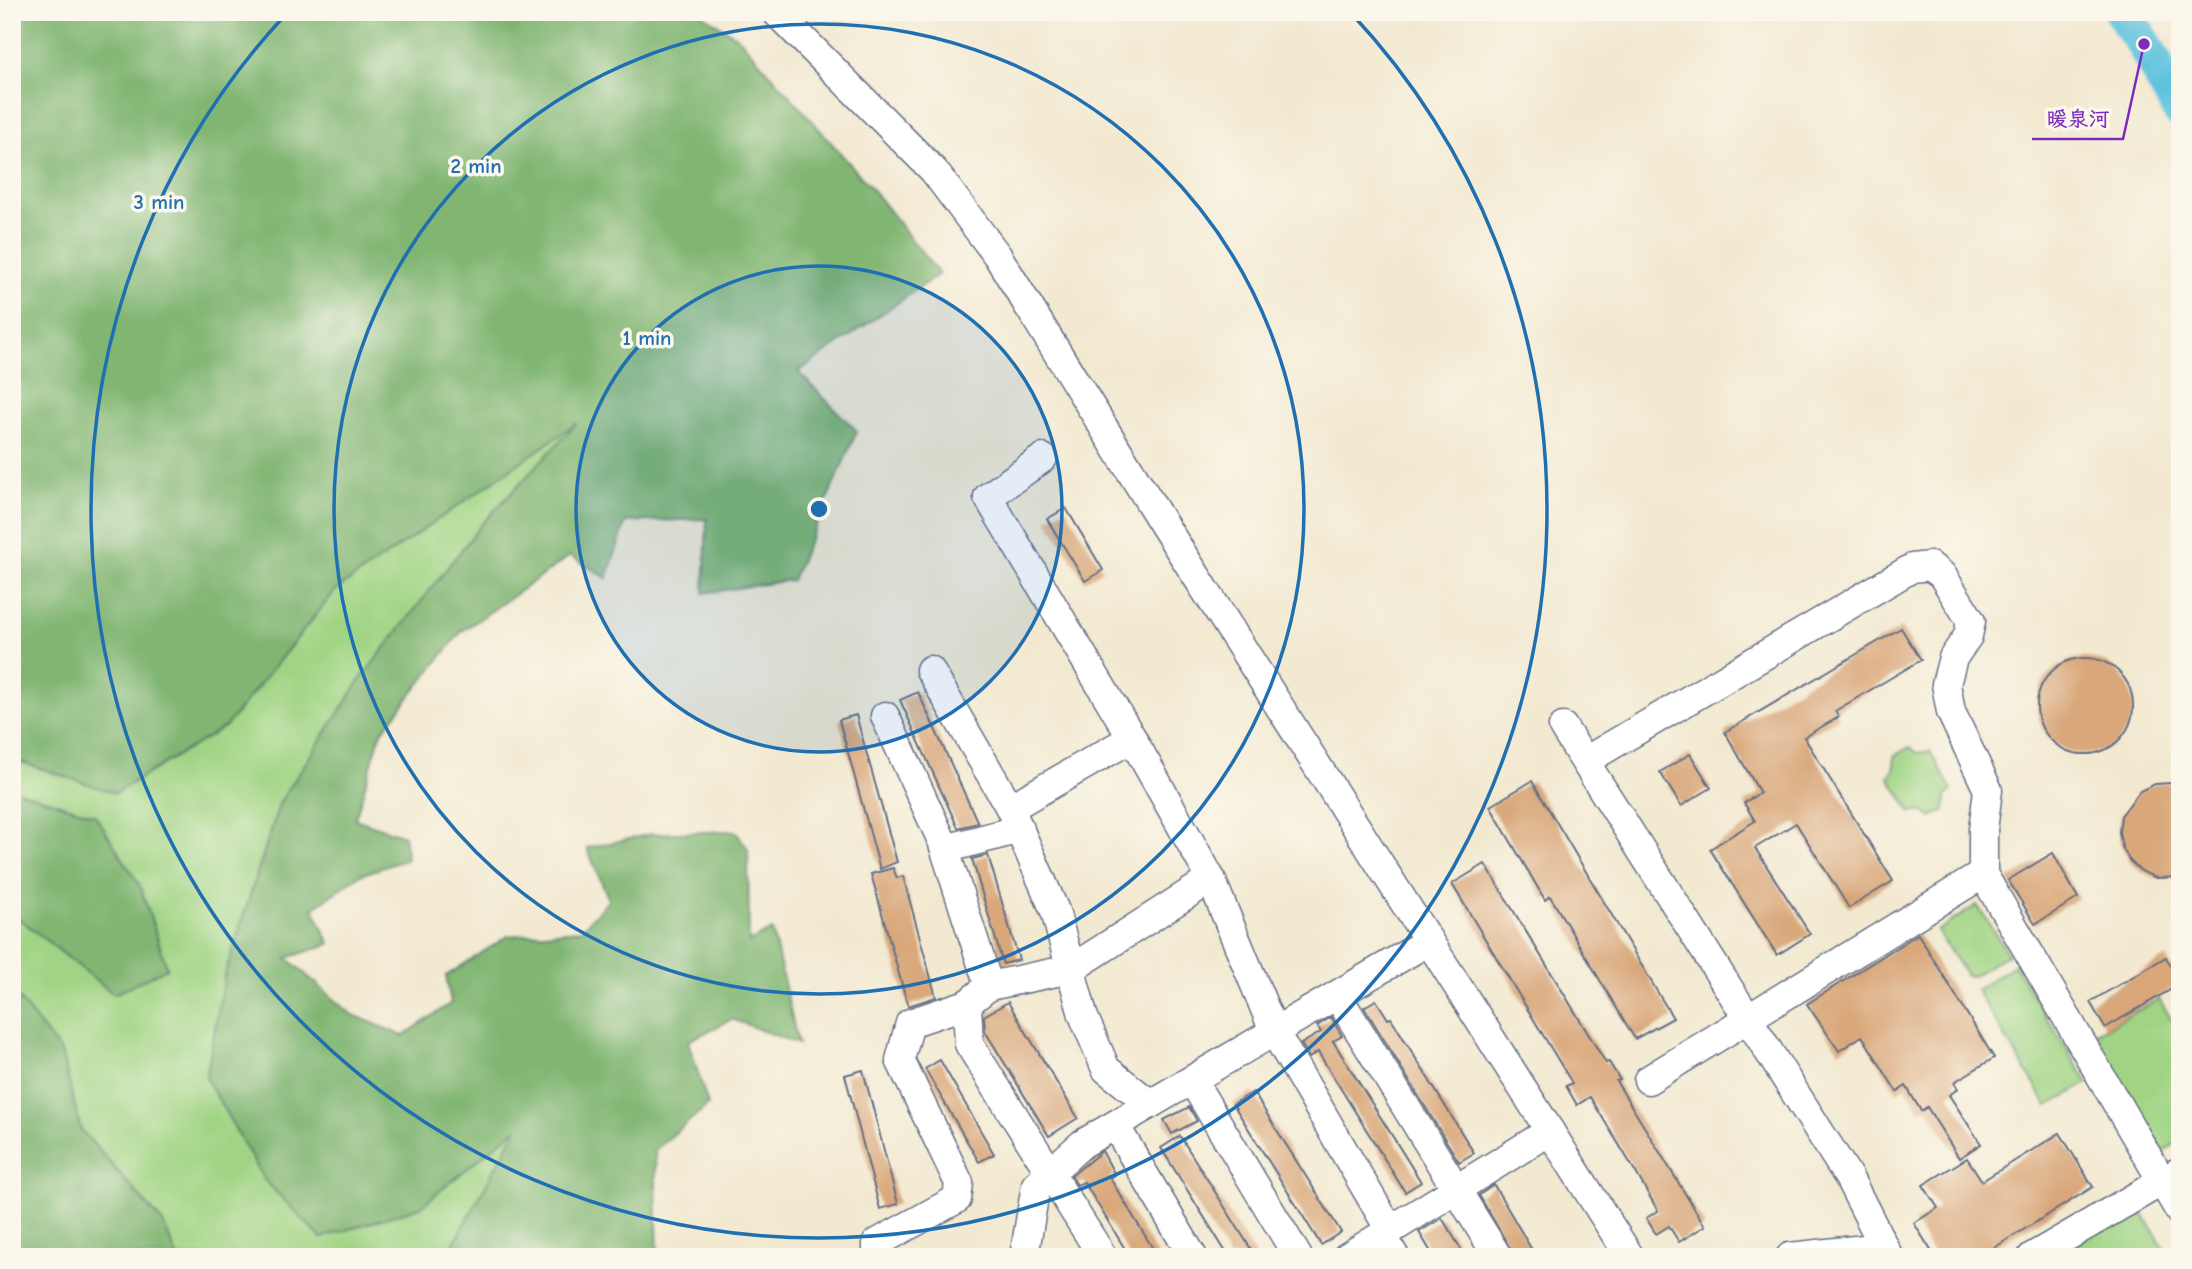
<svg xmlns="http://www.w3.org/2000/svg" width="2192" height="1269" font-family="'Comic Neue','LXGW WenKai TC',sans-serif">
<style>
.green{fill:#a0d484;stroke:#5e8271;stroke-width:2}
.forest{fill:#80b672;stroke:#4e7268;stroke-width:2}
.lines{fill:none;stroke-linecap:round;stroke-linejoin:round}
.river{stroke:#60c2de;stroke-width:37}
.building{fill:#d9a77a}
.minor-casing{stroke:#667086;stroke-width:31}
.minor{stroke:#fff;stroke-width:28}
.ring{fill:none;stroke:#1f6fb2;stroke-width:3.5}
.centre{fill:#1f6fb2;stroke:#fbf7ec;stroke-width:3.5}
.ring-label{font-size:21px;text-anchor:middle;font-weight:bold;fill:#1f6fb2;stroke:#fbf7ec;stroke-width:7;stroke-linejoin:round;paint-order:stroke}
.leader{fill:none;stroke:#7b2cbf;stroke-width:2.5}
.callout-dot{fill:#7b2cbf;stroke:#fbf7ec;stroke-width:2.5}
.callout-label{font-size:21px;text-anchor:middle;font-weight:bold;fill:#7b2cbf;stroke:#fbf7ec;stroke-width:7;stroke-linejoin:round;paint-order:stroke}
</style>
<rect width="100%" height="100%" fill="#fbf7ec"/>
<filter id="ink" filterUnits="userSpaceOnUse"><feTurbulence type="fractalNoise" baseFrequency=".0143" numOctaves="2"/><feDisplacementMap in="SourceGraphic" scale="14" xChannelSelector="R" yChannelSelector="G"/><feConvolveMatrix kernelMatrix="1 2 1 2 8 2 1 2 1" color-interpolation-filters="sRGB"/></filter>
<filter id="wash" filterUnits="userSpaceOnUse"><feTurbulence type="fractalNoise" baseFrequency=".00686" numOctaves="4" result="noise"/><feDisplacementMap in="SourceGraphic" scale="28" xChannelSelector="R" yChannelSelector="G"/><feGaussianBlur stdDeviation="1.57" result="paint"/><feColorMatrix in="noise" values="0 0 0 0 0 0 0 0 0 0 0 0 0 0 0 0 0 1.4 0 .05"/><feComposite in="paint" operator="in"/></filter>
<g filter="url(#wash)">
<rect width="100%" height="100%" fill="#f2e9d0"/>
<g class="green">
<polygon points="582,419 481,525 363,676 280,802 225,974 206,1077 265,1181 420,1207 520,1125 446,1257 177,1257 163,1223 81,1130 61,1052 12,990 12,913 114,994 167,967 140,886 95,815 12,789 12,759 116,793 226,726 335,591"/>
<polygon points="1910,747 1917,753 1930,751 1952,790 1946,796 1945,810 1931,817 1923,812 1911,812 1889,777 1895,768 1894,756"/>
<polygon points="1977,905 2008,954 1973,976 1966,975 1937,931"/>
<polygon points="2014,965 2088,1083 2048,1106 1976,990"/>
<polygon points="2159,999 2177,1029 2180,1027 2180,1141 2162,1152 2091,1036"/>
<polygon points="2138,1205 2169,1257 2050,1257"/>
</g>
<g class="forest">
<polygon points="12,12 699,12 740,39 870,187 939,274 798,372 857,431 792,580 704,593 707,519 626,522 607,578 570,556 461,632 381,733 355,819 404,836 407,859 360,875 313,908 330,944 287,958 351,1014 403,1036 451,1003 446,976 508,936 581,930 609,900 587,848 652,834 735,831 748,849 749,942 772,930 798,1044 732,1019 688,1041 708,1105 655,1150 658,1257 446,1257 518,1127 420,1207 321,1238 265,1181 206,1078 225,975 280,802 363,676 481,525 577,423 335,591 226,726 115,793 12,759"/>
<polygon points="12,789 95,815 140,886 167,968 114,994 12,913"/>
<polygon points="12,990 61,1052 81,1130 163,1223 177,1257 12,1257"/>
</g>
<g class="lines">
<polyline class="river" points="2122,12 2144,44 2180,110"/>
</g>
<g id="blocks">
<g class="building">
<polygon points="1066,508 1103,570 1085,581 1047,519"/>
<polygon points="1901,628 1921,660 1835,711 1839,717 1804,737 1893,881 1849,908 1796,823 1755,848 1810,934 1777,955 1710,849 1755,821 1744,803 1760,793 1725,732"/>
<circle cx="2085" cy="706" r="48"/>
<polygon points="918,692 978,823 958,828 900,700"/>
<polygon points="856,715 897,862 880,869 839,720"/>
<polygon points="1690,754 1711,788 1681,806 1660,772"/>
<polygon points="1532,781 1673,1018 1635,1039 1550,896 1545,900 1490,806"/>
<polygon points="2171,783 2180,785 2180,877 2156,878 2141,871 2130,861 2122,847 2119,832 2121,816 2140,791 2155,784"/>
<polygon points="2053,853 2078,898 2035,924 2008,880"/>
<polygon points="988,855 1019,960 1003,964 972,859"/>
<polygon points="1485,864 1606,1063 1609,1062 1620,1080 1616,1081 1705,1226 1679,1242 1669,1226 1656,1234 1646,1218 1658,1211 1635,1171 1590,1097 1577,1105 1566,1086 1572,1083 1452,884"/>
<polygon points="893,868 897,878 903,876 936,997 908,1006 871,874"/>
<polygon points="1918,934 1994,1058 1954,1082 1958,1089 1949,1095 1981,1144 1959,1158 1927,1107 1921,1111 1906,1086 1897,1092 1862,1036 1839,1051 1807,1004"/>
<polygon points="2166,957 2180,984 2105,1028 2090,1002"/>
<polygon points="1376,1000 1388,1019 1391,1018 1474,1153 1459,1162 1364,1007"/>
<polygon points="1008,1002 1078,1118 1049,1136 985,1031 984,1016"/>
<polygon points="1331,1017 1342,1036 1333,1041 1421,1182 1405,1192 1318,1052 1309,1058 1301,1044 1321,1032 1317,1026"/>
<polygon points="940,1060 994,1154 979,1162 925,1069"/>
<polygon points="863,1070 898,1204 880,1209 845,1075"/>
<polygon points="1253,1092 1341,1232 1321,1245 1233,1104"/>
<polygon points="1189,1107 1197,1121 1172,1134 1164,1120"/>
<polygon points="2060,1133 2093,1187 1979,1257 1935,1257 1914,1223 1938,1208 1923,1185 1967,1158 1982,1181"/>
<polygon points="1180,1136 1256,1257 1229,1257 1161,1148"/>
<polygon points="1102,1151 1115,1175 1110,1178 1158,1257 1130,1257 1084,1182 1077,1185 1071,1176"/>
<polygon points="1494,1185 1536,1257 1515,1257 1479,1195"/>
<polygon points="1442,1218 1466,1257 1434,1257 1419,1232"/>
</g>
</g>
</g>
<g filter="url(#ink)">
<use href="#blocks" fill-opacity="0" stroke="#667086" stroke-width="2"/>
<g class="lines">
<defs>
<g id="minor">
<polyline points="776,12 934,171 997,255 1162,522 1630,1257"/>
<polyline points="930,670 1010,808 1055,911 1083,1015 1106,1069 1150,1104"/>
<polyline points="885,716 942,841 989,986 967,1004 969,1044 1103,1257"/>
<polyline points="1563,727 1849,1178 1889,1257"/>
<polyline points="1132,738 1211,879 1274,1031 1390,1230"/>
<polyline points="1585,761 1912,568 1930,566 1942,575 1971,621 1968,636 1953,658 1946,684 1951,712 1988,790 1983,830 1983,874 2180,1212"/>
<polyline points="1010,808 1132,738 988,497 1043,458"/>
<polyline points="945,849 1020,829"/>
<polyline points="989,986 1071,969 1211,879"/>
<polyline points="1337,995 1498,1257"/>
<polyline points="1192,1080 1298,1257"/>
<polyline points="1648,1080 1983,874"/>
<polyline points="1115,1125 1193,1257"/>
<polyline points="1382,1235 1395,1257"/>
<polyline points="877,1257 877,1243 957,1199 959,1183 900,1060 910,1023 967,1004"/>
<polyline points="1024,1257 1036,1185 1082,1144 1429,941"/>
<polyline points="1347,1257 1550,1131"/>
<polyline points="1790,1257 1883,1247"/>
<polyline points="2032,1257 2180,1171"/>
</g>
</defs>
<use href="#minor" class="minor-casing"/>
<use href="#minor" class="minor"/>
</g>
</g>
<circle cx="819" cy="509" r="243" fill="#1f6fb2" fill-opacity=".12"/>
<g class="ring">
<circle cx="819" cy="509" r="243"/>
<circle cx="819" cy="509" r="485"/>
<path d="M1351 13A728 728 0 1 1 287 13"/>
</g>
<circle cx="819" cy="509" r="10" class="centre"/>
<g class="ring-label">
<text x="476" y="173">2 min</text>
<text x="159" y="209">3 min</text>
<text x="647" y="345">1 min</text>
</g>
<path class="leader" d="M2144 44L2123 139H2032"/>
<circle class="callout-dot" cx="2144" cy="44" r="7"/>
<g class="callout-label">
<text x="2078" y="126">暖泉河</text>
</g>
<rect width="2192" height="1269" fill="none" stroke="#fbf7ec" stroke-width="42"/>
</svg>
